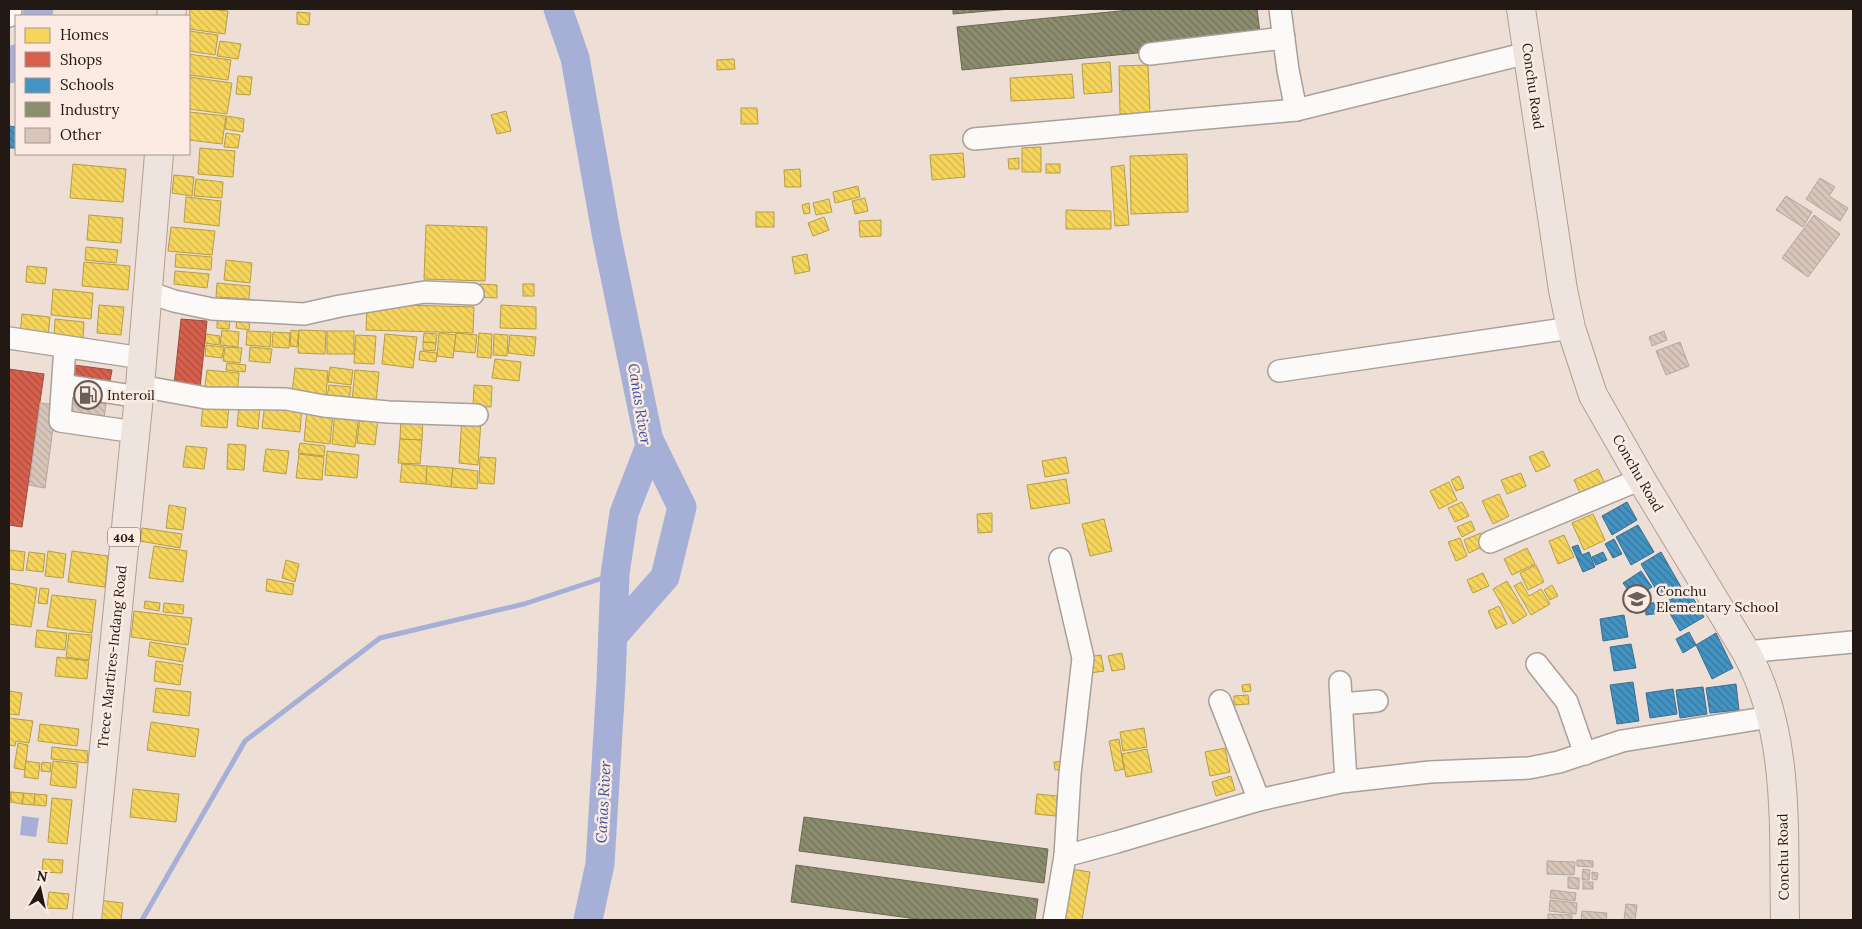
<svg xmlns="http://www.w3.org/2000/svg" width="1862" height="929" font-family="Lora,serif">
<style>
.water{fill:#a6b0d7}
.homes{fill:url(#homes-back-hatch);stroke:#b69d46}
.shops{fill:url(#shops-back-hatch);stroke:#a04b3c}
.schools{fill:url(#schools-back-hatch);stroke:#396e8e}
.industry{fill:url(#industry-back-hatch);stroke:#6c6a53}
.lines{fill:none;stroke-linecap:round;stroke-linejoin:round}
.stream{stroke:#a6b0d7;stroke-width:5}
.river{stroke:#a6b0d7;stroke-width:29}
.building{fill:url(#building-back-hatch);stroke:#b2a7a1}
.minor-casing{stroke:#aa9f99;stroke-width:24}
.major-casing{stroke:#b39e8f;stroke-width:30}
.minor{stroke:#fcfaf9;stroke-width:21}
.major{stroke:#efe4dd;stroke-width:28}
.labels{text-anchor:middle;dominant-baseline:central;stroke-width:5;stroke-linejoin:round;paint-order:stroke}
.shield{fill:#fbebe2;stroke:#635852;stroke-width:1}
.shield-label{font-size:12px;font-weight:bold;fill:#221914}
.street-label{font-size:14px;fill:#221914;stroke:#fbebe2}
.poi-label{font-size:14px;fill:#221914;stroke:#fbebe2;text-anchor:start}
.water-label{font-size:15px;font-style:italic;fill:#3b5098;stroke:#fbebe2}
</style>
<defs>
<pattern id="homes-back-hatch" width="6" height="6" patternUnits="userSpaceOnUse" patternTransform="scale(1.25)"><rect width="6" height="6" fill="#f6d55c"/><path d="M-1 5l2 2M0 0l6 6M5-1l2 2" fill="none" stroke="#d3b64f"/></pattern>
<pattern id="shops-back-hatch" width="6" height="6" patternUnits="userSpaceOnUse" patternTransform="scale(1.25)"><rect width="6" height="6" fill="#d6604d"/><path d="M-1 5l2 2M0 0l6 6M5-1l2 2" fill="none" stroke="#ad4e3f"/></pattern>
<pattern id="schools-back-hatch" width="6" height="6" patternUnits="userSpaceOnUse" patternTransform="scale(1.25)"><rect width="6" height="6" fill="#4393c3"/><path d="M-1 5l2 2M0 0l6 6M5-1l2 2" fill="none" stroke="#38779d"/></pattern>
<pattern id="industry-back-hatch" width="6" height="6" patternUnits="userSpaceOnUse" patternTransform="scale(1.25)"><rect width="6" height="6" fill="#8c8c6e"/><path d="M-1 5l2 2M0 0l6 6M5-1l2 2" fill="none" stroke="#727259"/></pattern>
<pattern id="building-back-hatch" width="6" height="6" patternUnits="userSpaceOnUse" patternTransform="scale(1.25)"><rect width="6" height="6" fill="#d9c6ba"/><path d="M-1 5l2 2M0 0l6 6M5-1l2 2" fill="none" stroke="#baaa9f"/></pattern>
</defs>
<rect width="100%" height="100%" fill="#eddfd6"/>
<polygon class="water" points="22,816 39,818 36,837 20,835"/>
<g class="homes">
<polygon points="190,9 209,9 228,11 225,34 189,29"/>
<polygon points="297,12 310,13 309,25 297,24"/>
<polygon points="189,31 218,35 215,55 189,51"/>
<polygon points="220,41 241,44 238,59 217,56"/>
<polygon points="189,54 231,60 228,80 189,75"/>
<polygon points="734,59 735,69 717,70 717,60"/>
<polygon points="1110,62 1112,92 1084,94 1082,64"/>
<polygon points="1148,65 1150,113 1120,114 1119,66"/>
<polygon points="1072,74 1074,98 1011,101 1010,78"/>
<polygon points="238,76 252,77 250,95 236,94"/>
<polygon points="189,77 232,83 227,114 189,109"/>
<polygon points="741,108 757,108 758,124 741,124"/>
<polygon points="506,111 511,131 497,134 491,115"/>
<polygon points="189,112 226,116 222,144 189,140"/>
<polygon points="227,116 244,119 243,132 225,129"/>
<polygon points="226,133 240,135 238,148 224,147"/>
<polygon points="1041,147 1041,172 1022,172 1022,148"/>
<polygon points="200,148 235,151 233,177 198,174"/>
<polygon points="963,153 965,177 932,180 930,155"/>
<polygon points="1187,154 1188,212 1131,214 1130,156"/>
<polygon points="1019,158 1019,169 1009,169 1008,159"/>
<polygon points="73,164 126,169 123,202 70,198"/>
<rect x="1046" y="164" width="14" height="9"/>
<polygon points="1124,165 1129,225 1115,226 1111,167"/>
<polygon points="800,169 801,187 785,187 784,170"/>
<polygon points="174,175 194,177 192,196 172,193"/>
<polygon points="196,179 223,182 222,198 194,196"/>
<polygon points="858,186 860,197 835,203 833,192"/>
<polygon points="186,197 221,201 219,226 184,222"/>
<polygon points="865,198 868,211 855,214 852,201"/>
<polygon points="829,199 832,212 816,215 813,203"/>
<polygon points="809,203 810,213 804,214 802,205"/>
<polygon points="1066,210 1111,211 1111,229 1066,229"/>
<rect x="756" y="212" width="18" height="15"/>
<polygon points="89,215 123,218 121,243 87,240"/>
<polygon points="824,217 829,230 813,236 808,223"/>
<polygon points="881,220 881,236 860,237 859,221"/>
<polygon points="426,225 487,227 485,281 424,279"/>
<polygon points="171,227 215,231 212,255 168,251"/>
<polygon points="86,247 118,250 116,263 85,260"/>
<polygon points="176,254 212,257 211,270 175,267"/>
<polygon points="807,254 810,271 795,274 792,257"/>
<polygon points="226,260 252,263 250,283 224,280"/>
<polygon points="84,262 130,266 128,290 82,286"/>
<polygon points="27,266 47,268 45,284 26,282"/>
<polygon points="175,271 209,274 207,288 174,284"/>
<polygon points="217,283 250,286 249,299 216,297"/>
<polygon points="480,284 497,285 497,298 479,297"/>
<rect x="523" y="284" width="11" height="12"/>
<polygon points="53,289 93,293 91,319 51,315"/>
<polygon points="367,304 474,307 473,333 366,330"/>
<polygon points="99,305 124,307 121,335 97,333"/>
<polygon points="501,305 536,307 536,329 500,328"/>
<polygon points="22,314 50,317 48,337 20,334"/>
<polygon points="237,318 250,320 249,330 236,328"/>
<polygon points="55,319 84,322 83,340 54,337"/>
<polygon points="217,320 230,321 229,329 217,328"/>
<polygon points="222,330 239,332 238,347 220,345"/>
<polygon points="291,330 299,331 297,347 290,346"/>
<polygon points="299,330 326,331 325,354 298,353"/>
<polygon points="247,331 271,332 270,347 246,345"/>
<rect x="327" y="331" width="27" height="23"/>
<polygon points="273,332 290,333 289,348 272,347"/>
<polygon points="424,333 437,334 436,343 423,342"/>
<polygon points="439,333 456,335 453,358 437,356"/>
<polygon points="456,333 477,335 475,353 454,351"/>
<polygon points="479,333 492,334 491,358 477,357"/>
<polygon points="206,334 220,336 219,345 205,343"/>
<polygon points="385,334 417,337 413,368 382,364"/>
<polygon points="494,334 508,335 507,356 493,355"/>
<polygon points="356,335 376,336 374,364 354,363"/>
<polygon points="510,335 536,337 534,356 508,353"/>
<polygon points="423,342 436,343 435,351 423,350"/>
<polygon points="206,345 224,347 222,358 205,356"/>
<polygon points="225,347 242,348 240,363 223,361"/>
<polygon points="250,347 272,349 270,363 249,361"/>
<polygon points="420,351 437,353 436,362 419,360"/>
<polygon points="495,359 521,362 519,381 492,378"/>
<polygon points="227,363 246,365 245,372 226,370"/>
<polygon points="330,367 353,370 351,385 328,382"/>
<polygon points="295,368 328,371 326,396 292,392"/>
<polygon points="207,370 239,373 237,398 204,394"/>
<polygon points="355,370 379,372 376,403 352,401"/>
<polygon points="329,385 351,387 349,400 327,398"/>
<polygon points="474,385 492,386 491,407 473,406"/>
<polygon points="203,403 229,405 227,428 201,426"/>
<polygon points="265,403 302,407 300,432 262,428"/>
<polygon points="239,405 260,406 258,429 237,426"/>
<polygon points="307,410 333,413 330,444 304,441"/>
<polygon points="335,411 359,414 355,447 332,444"/>
<polygon points="360,415 378,418 375,445 357,443"/>
<polygon points="401,415 423,417 422,440 400,439"/>
<polygon points="462,418 481,420 478,465 459,463"/>
<polygon points="400,439 422,440 420,464 398,463"/>
<polygon points="300,443 325,446 324,456 298,453"/>
<polygon points="228,444 246,445 244,470 227,469"/>
<polygon points="186,446 207,448 204,469 183,467"/>
<polygon points="266,449 289,451 286,474 263,471"/>
<polygon points="327,451 359,455 357,478 325,475"/>
<polygon points="1543,451 1550,466 1536,472 1529,457"/>
<polygon points="299,454 324,457 322,480 296,478"/>
<polygon points="480,457 496,458 494,484 479,483"/>
<polygon points="1066,457 1069,473 1045,477 1042,461"/>
<polygon points="402,464 427,466 426,484 400,482"/>
<polygon points="427,466 453,468 451,487 426,484"/>
<polygon points="453,468 478,471 477,489 451,487"/>
<polygon points="1598,469 1605,484 1581,495 1574,480"/>
<polygon points="1521,473 1526,486 1507,494 1501,480"/>
<polygon points="1459,476 1464,488 1456,491 1451,480"/>
<polygon points="1066,479 1070,503 1031,509 1027,485"/>
<polygon points="1449,482 1457,500 1439,509 1430,491"/>
<polygon points="1499,494 1509,516 1493,524 1482,501"/>
<polygon points="1462,502 1469,516 1455,522 1448,508"/>
<polygon points="169,505 186,508 183,530 166,528"/>
<polygon points="992,513 992,532 978,533 977,514"/>
<polygon points="1593,514 1605,540 1584,550 1572,523"/>
<polygon points="1104,519 1112,551 1090,556 1082,524"/>
<polygon points="1471,521 1475,530 1462,537 1457,527"/>
<polygon points="142,528 182,534 180,548 140,541"/>
<polygon points="1481,533 1486,545 1469,553 1464,540"/>
<polygon points="1564,535 1574,557 1558,564 1549,541"/>
<polygon points="1460,538 1467,556 1456,561 1448,542"/>
<polygon points="154,546 187,551 183,582 149,578"/>
<polygon points="1527,548 1535,564 1512,575 1504,559"/>
<polygon points="9,550 25,552 23,571 9,569"/>
<polygon points="48,551 66,554 63,578 45,576"/>
<polygon points="72,551 108,556 105,587 68,582"/>
<polygon points="29,552 45,554 43,572 26,570"/>
<polygon points="286,560 299,564 295,582 282,578"/>
<polygon points="1536,565 1544,582 1528,590 1520,573"/>
<polygon points="1483,573 1489,586 1473,593 1467,580"/>
<polygon points="267,579 294,584 292,595 266,591"/>
<polygon points="1507,581 1527,615 1513,624 1493,589"/>
<polygon points="1521,582 1529,596 1541,589 1550,604 1531,615 1514,586"/>
<polygon points="9,583 37,588 31,627 9,624"/>
<polygon points="1552,585 1558,596 1550,600 1544,590"/>
<polygon points="40,588 49,589 47,604 38,603"/>
<polygon points="52,595 96,600 92,633 47,627"/>
<polygon points="145,601 160,603 159,611 144,608"/>
<polygon points="164,603 184,605 183,614 163,612"/>
<polygon points="1499,606 1507,624 1496,629 1488,611"/>
<polygon points="134,611 192,618 188,645 131,637"/>
<polygon points="37,630 67,633 65,650 35,647"/>
<polygon points="69,633 92,635 89,660 66,657"/>
<polygon points="150,642 186,648 183,662 148,656"/>
<polygon points="1122,653 1125,669 1112,671 1108,656"/>
<polygon points="1101,655 1104,671 1090,673 1088,657"/>
<polygon points="57,657 89,661 87,679 55,676"/>
<polygon points="156,661 183,665 180,685 154,681"/>
<polygon points="1250,684 1251,691 1243,692 1242,685"/>
<polygon points="156,688 191,692 189,716 153,712"/>
<polygon points="9,691 22,693 19,715 9,714"/>
<polygon points="1248,695 1249,704 1234,705 1234,696"/>
<polygon points="9,718 33,721 29,743 16,741 15,746 9,745"/>
<polygon points="151,722 199,729 195,757 147,750"/>
<polygon points="40,724 79,729 77,746 38,741"/>
<polygon points="1144,728 1147,747 1123,751 1120,732"/>
<polygon points="1119,739 1124,769 1115,771 1109,741"/>
<polygon points="18,743 28,745 25,770 14,768"/>
<polygon points="52,747 88,751 87,763 51,759"/>
<polygon points="1225,748 1230,772 1210,776 1205,752"/>
<polygon points="1147,749 1152,772 1126,777 1122,754"/>
<polygon points="26,761 40,763 38,779 24,777"/>
<polygon points="53,761 78,764 76,788 50,785"/>
<polygon points="1065,761 1066,769 1055,770 1054,762"/>
<polygon points="42,762 51,763 50,772 41,771"/>
<polygon points="1231,776 1235,790 1216,796 1212,782"/>
<polygon points="133,789 179,794 176,822 130,817"/>
<rect x="9" y="792" width="2" height="10"/>
<polygon points="11,792 24,793 22,804 11,802"/>
<polygon points="24,793 35,794 34,805 22,804"/>
<polygon points="35,794 47,795 46,806 34,805"/>
<polygon points="1037,794 1057,796 1056,816 1035,814"/>
<polygon points="52,798 72,800 67,844 48,842"/>
<polygon points="43,859 63,860 62,873 42,872"/>
<polygon points="1071,869 1090,872 1082,920 1063,920"/>
<polygon points="49,892 69,894 67,909 47,908"/>
<polygon points="98,900 123,903 121,920 96,919"/>
</g>
<g class="shops">
<polygon points="181,319 207,321 200,388 174,385"/>
<polygon points="74,365 112,370 109,386 71,380"/>
<polygon points="9,369 44,374 22,527 9,525"/>
</g>
<g class="schools">
<polygon points="9,126 16,127 16,148 9,148"/>
<polygon points="1627,502 1637,520 1612,535 1602,516"/>
<polygon points="1638,525 1654,552 1631,565 1616,537"/>
<polygon points="1614,539 1622,554 1613,558 1605,544"/>
<polygon points="1578,545 1582,555 1589,552 1595,567 1583,572 1572,547"/>
<polygon points="1603,552 1607,560 1596,565 1592,557"/>
<polygon points="1661,552 1681,587 1661,598 1641,564"/>
<polygon points="1641,571 1652,587 1634,599 1623,583"/>
<polygon points="1688,589 1704,617 1680,631 1664,603"/>
<polygon points="1659,602 1660,613 1646,615 1645,604"/>
<polygon points="1624,615 1628,637 1603,641 1600,619"/>
<polygon points="1689,632 1696,645 1683,653 1676,639"/>
<polygon points="1716,633 1733,668 1712,679 1696,645"/>
<polygon points="1631,644 1636,668 1614,671 1610,647"/>
<polygon points="1633,682 1639,721 1617,724 1610,685"/>
<polygon points="1736,684 1739,710 1710,713 1706,688"/>
<polygon points="1703,687 1707,714 1680,718 1676,690"/>
<polygon points="1673,689 1677,714 1650,718 1646,693"/>
</g>
<g class="industry">
<polygon points="953,9 1011,9 953,14"/>
<polygon points="1140,9 1257,9 1261,41 962,70 957,27"/>
<polygon points="804,817 1048,849 1044,883 799,851"/>
<polygon points="796,865 1038,899 1035,920 924,920 791,902"/>
</g>
<g class="lines">
<polyline class="stream" points="142,920 245,741 380,638 524,604 615,574"/>
<g class="river">
<polyline points="558,9 575,58 607,238 650,446 624,513 615,574 611,683 600,864 588,920"/>
<polyline points="37,16 39,9"/>
<polyline points="9,69 16,59"/>
<polyline points="613,636 665,577 682,507 649,440"/>
</g>
</g>
<g class="building">
<polygon points="1820,178 1835,187 1829,196 1848,208 1840,221 1806,199"/>
<polygon points="1786,196 1812,212 1803,227 1776,210"/>
<polygon points="1814,215 1840,234 1808,277 1782,258"/>
<polygon points="1664,331 1667,340 1652,346 1649,337"/>
<polygon points="1680,342 1689,366 1666,375 1656,351"/>
<polygon points="68,399 106,404 103,424 65,418"/>
<polygon points="40,403 56,405 45,488 29,485"/>
<polygon points="1577,860 1593,861 1593,867 1577,866"/>
<polygon points="1547,861 1575,862 1574,875 1547,874"/>
<polygon points="1583,869 1590,870 1589,880 1582,880"/>
<polygon points="1592,872 1598,873 1597,880 1592,879"/>
<polygon points="1568,877 1579,878 1579,889 1568,888"/>
<rect x="1583" y="882" width="10" height="7"/>
<polygon points="1551,890 1576,893 1575,901 1550,898"/>
<polygon points="1550,900 1577,903 1576,914 1549,911"/>
<polygon points="1626,904 1637,905 1635,920 1624,920"/>
<polygon points="1582,911 1607,913 1606,920 1581,920"/>
<polygon points="1548,914 1572,915 1572,920 1548,920"/>
</g>
<g class="lines">
<defs>
<g id="minor">
<polyline points="1280,9 1288,70 1296,110"/>
<polyline points="9,16 11,9"/>
<polyline points="1150,54 1284,38"/>
<polyline points="974,139 1296,110 1528,53"/>
<polyline points="148,292 174,301 212,309 304,314 340,306 425,292 473,294"/>
<polyline points="9,338 142,358"/>
<polyline points="65,347 60,421 135,432"/>
<polyline points="1279,371 1571,328"/>
<polyline points="63,385 139,397"/>
<polyline points="140,386 206,398 286,399 324,406 388,412 477,415"/>
<polyline points="1490,542 1641,479"/>
<polyline points="1060,559 1083,658 1070,774 1065,856"/>
<polyline points="1746,652 1853,642"/>
<polyline points="1537,664 1567,702 1585,754"/>
<polyline points="1340,682 1346,781"/>
<polyline points="1220,701 1259,800"/>
<polyline points="1341,704 1377,701"/>
<polyline points="1054,920 1065,856 1117,842 1259,800 1341,782 1430,772 1529,768 1559,762 1622,741 1770,717"/>
</g>
<g id="major">
<path d="M1521,9l42,281 8,38 22,67 48,84 105,173c45,81 37,179 39,268"/>
<polyline points="171,16 172,9"/>
<polyline points="87,920 140,386 159,154"/>
</g>
</defs>
<use href="#minor" class="minor-casing"/>
<use href="#major" class="major-casing"/>
<use href="#minor" class="minor"/>
<use href="#major" class="major"/>
</g>
<defs>
<symbol id="fuel-ring" viewBox="-11 -11 22 22"><circle r="9.5" fill="#fbebe2" stroke="#695e58" stroke-width="1.5"/><path d="M-5.5-6h7V0h2V4h1.3V-2.5L3-4.5l.8-.8L6-3V5H2.5V1h-1V6h-7ZM-4.2-4.7v3.2H.2V-4.7Z" fill="#695e58"/></symbol>
<symbol id="school-ring" viewBox="-11 -11 22 22"><circle r="9.5" fill="#fbebe2" stroke="#695e58" stroke-width="1.5"/><path d="M0-5L7-2L0 1L-7-2ZM-4 1L0 2.5L4 1V4Q0 6-4 4Z" fill="#695e58"/></symbol>
</defs>
<g fill-rule="evenodd">
<use href="#fuel-ring" x="72" y="379" width="32" height="32"/>
<use href="#school-ring" x="1621" y="583" width="32" height="32"/>
</g>
<g class="labels">
<rect class="shield" x="108" y="527.5" width="32" height="19" rx="4"/>
<g class="shield-label">
<text x="124" y="537">404</text>
</g>
<g class="street-label">
<text transform="translate(1533 86) rotate(82)">Conchu Road</text>
<text transform="translate(1638 473) rotate(60)">Conchu Road</text>
<text transform="translate(112 657) rotate(-84)">Trece Martires-Indang Road</text>
<text transform="translate(1783 857) rotate(-91)">Conchu Road</text>
</g>
<g class="poi-label">
<text x="107" y="395">Interoil</text>
<text x="1656" y="591">Conchu<tspan x="1656" dy="16">Elementary School</tspan></text>
</g>
<g class="water-label">
<text transform="translate(640 404) rotate(81)">Cañas River</text>
<text transform="translate(603 802) rotate(-87)">Cañas River</text>
</g>
</g>
<rect width="1862" height="929" fill="none" stroke="#221914" stroke-width="20"/>
<rect x="15" y="15" width="175" height="140" fill="#fbebe2" stroke="#a49790"/>
<rect x="25" y="28" width="25" height="15" fill="#f6d55c" stroke="#a49790"/>
<text x="60" y="40" font-size="15" fill="#221914">Homes</text>
<rect x="25" y="52" width="25" height="15" fill="#d6604d" stroke="#a49790"/>
<text x="60" y="65" font-size="15" fill="#221914">Shops</text>
<rect x="25" y="78" width="25" height="15" fill="#4393c3" stroke="#a49790"/>
<text x="60" y="90" font-size="15" fill="#221914">Schools</text>
<rect x="25" y="102" width="25" height="15" fill="#8c8c6e" stroke="#a49790"/>
<text x="60" y="115" font-size="15" fill="#221914">Industry</text>
<rect x="25" y="128" width="25" height="15" fill="#d9c6ba" stroke="#a49790"/>
<text x="60" y="140" font-size="15" fill="#221914">Other</text>
<g transform="translate(40 889) rotate(9)" stroke="#fbebe2" stroke-width="4" paint-order="stroke">
<path d="M0-4L9 19L0 12L-9 19Z" fill="#221914"/>
<text y="-8" font-size="14" font-weight="bold" text-anchor="middle" fill="#221914">N</text>
</g>
</svg>
